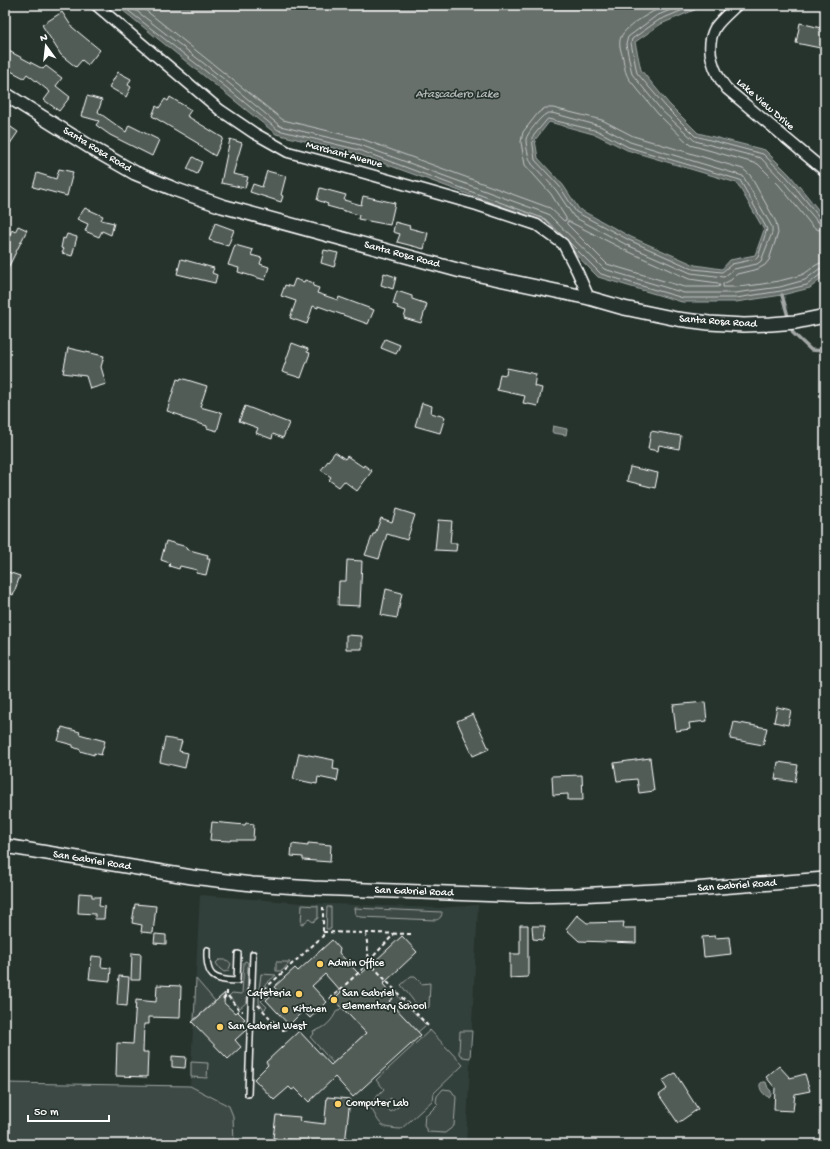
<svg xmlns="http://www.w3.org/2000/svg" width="830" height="1149" font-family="'Gochi Hand',sans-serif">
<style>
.built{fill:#333f3a}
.green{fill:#3e4944;stroke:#9ea4a2;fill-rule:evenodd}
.water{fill:#67706c;stroke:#a4a9a7;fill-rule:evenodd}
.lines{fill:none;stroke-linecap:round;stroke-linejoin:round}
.shore{stroke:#c2c6c4;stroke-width:1}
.stream{stroke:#a4a9a7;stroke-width:3.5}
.building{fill:#515c57;stroke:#fff}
.service-casing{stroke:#fff;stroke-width:8}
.minor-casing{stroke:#fff;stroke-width:13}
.tertiary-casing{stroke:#fff;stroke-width:16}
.path{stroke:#fff;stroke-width:2;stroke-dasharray:4 3;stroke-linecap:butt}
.service{stroke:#26332d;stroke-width:5}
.minor{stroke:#26332d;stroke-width:10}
.tertiary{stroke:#26332d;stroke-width:13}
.poi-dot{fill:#ffd166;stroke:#26332d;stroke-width:1.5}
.labels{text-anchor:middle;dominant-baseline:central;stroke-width:3.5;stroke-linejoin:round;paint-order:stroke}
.street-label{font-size:11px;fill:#fff;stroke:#26332d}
.poi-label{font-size:11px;fill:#fff;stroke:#26332d;text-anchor:start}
.water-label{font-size:12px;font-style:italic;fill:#b3b8b6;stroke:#26332d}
</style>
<rect width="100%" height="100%" fill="#26332d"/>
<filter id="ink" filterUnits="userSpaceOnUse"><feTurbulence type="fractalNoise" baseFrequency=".025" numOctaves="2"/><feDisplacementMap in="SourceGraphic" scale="8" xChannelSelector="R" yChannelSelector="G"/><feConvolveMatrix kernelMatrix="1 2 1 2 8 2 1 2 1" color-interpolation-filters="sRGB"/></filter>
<g filter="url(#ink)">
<polygon class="built" points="200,895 302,903 439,908 478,905 466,1144 5,1144 5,1083 190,1086"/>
<g class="green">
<polygon points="302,905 318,906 318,918 313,922 309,919 301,925"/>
<polygon points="327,907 331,907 331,929 326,929"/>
<path d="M354,908l88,4c0,4 -2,7 -6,8l-76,-3 -5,-3z"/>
<path d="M219,960c5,0 9,-1 12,4l-3,7 -4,1 -4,-3 -4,-6z"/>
<polygon points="246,961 248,963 247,1002 240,1008 229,996 232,993 242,994 244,962"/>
<polygon points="276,962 290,962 282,971 276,971"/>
<polygon points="261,974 276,975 259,990"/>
<polygon points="411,976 415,976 420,981 421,984 430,983 429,1007 425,1009 420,1009 401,985"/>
<polygon points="196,979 215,1001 194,1020"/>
<polygon points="270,988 274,993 268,999 266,997 261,1001 267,1007 264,1010 259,1003 259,997"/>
<polygon points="396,993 401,1000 369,1030 364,1024 394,997 393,996"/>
<polygon points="405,1003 426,1025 418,1032 397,1010"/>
<path d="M342,1007l24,26 -33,30 -23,-26 4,-3 -1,-3c12,-2 19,-10 24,-21h2z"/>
<path d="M430,1030l33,35 -29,28 -1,7 -32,29c-24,-1 -20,-6 -32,-24l15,-16 -8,-9zM391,1098l8,8 -8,6 -8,-8z"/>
<polygon points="460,1031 472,1031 470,1058 463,1057 459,1054"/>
<polygon points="191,1062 208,1063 207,1078 191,1077"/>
<polygon points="5,1083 190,1086 229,1106 233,1116 234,1144 5,1144"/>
<polygon points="443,1089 451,1090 456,1097 454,1126 445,1133 428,1132 424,1126 425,1114 427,1115 438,1104 436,1102 437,1096"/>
</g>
<g class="water">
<path d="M116,5h596l-13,3 -38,16 -26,18 6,28 28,34 29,29 67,17 25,25 35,43v58l-15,12 -28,7 -46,7h-54l-84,-25 -54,-55 -186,-68 -82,-20zM549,122l48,13 30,15 110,33 27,47 -9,25 -25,5 -8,9 -27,-4 -64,-28 -52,-28 -16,-24 -25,-27 -3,-18z"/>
<polygon points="553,426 567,429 566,435 553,433 552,431"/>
<path d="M762,1082h4l2,6 3,3v4l-2,2c-5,-1 -10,-8 -9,-13z"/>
</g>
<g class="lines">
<g class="shore">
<polyline points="121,5 222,84 278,130 359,150 545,219 566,239"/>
<polyline points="129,5 225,80 280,126 360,145 548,214 604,269 684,293 735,293 780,287 805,280 819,269 825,268"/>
<path d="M139,5l144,115 79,19 188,69 14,13 2,-1v-2l-15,-24 -26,-29 -4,-23 2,-10 15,-19 7,-5h8l49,12 31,16 110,33 7,6 26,47 2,11 -9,27 -4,5 -7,4 -21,5 -6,6 -8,4v3c22,1 57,-5 78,-12 9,-3 13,-12 24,-13"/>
<path d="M667,5c-11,4 -42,21 -46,32 -3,6 0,14 2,21 1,7 2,15 6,21l29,35 32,31 68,19 21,21 34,42 6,3 6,1"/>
<polyline points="682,5 656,16 628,37 626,44 632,74 662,111 695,141 761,158 783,181 817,221 821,224 825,225"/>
<polyline points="695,5 659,20 632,39 631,43 637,73 666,107 695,136 763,154 787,177 820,218 825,220"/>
<path d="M552,113l48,13 30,16 113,34 29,51v6l-11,28 -4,3 -23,5 -10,8 -33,-4 -64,-28 -53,-28 -18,-27 -24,-26c-4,-6 -6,-18 -6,-25 1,-5 15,-23 20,-25 2,-1 3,-1 6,-1z"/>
<polygon points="548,119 598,131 628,147 740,180 767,229 758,257 756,259 732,264 722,272 693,269 629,240 576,212 560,187 535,160 532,138"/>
<polygon points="568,221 625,250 689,279 718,283 720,286 718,287 684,287 607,264 567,224"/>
<polyline points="567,240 601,274 683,298 736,298 781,291 807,285 821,274 825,273"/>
</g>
<g class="stream">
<polyline points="782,295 789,320"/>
<polyline points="791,326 793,333 811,350 825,351"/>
</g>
</g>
<g class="building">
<polygon points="62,12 72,27 100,50 88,65 82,60 76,67 61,55 42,25"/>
<polygon points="800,23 825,29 825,49 796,43"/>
<polygon points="5,49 43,69 46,66 62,78 56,86 70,97 59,111 44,100 50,92 27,74 24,78 5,68"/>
<polygon points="118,72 131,79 128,85 131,87 126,97 109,87"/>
<polygon points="87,96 102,100 98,112 126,132 129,125 159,140 152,156 110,135 96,125 99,121 81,116"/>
<polygon points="170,97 191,110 187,116 223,138 215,156 198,145 199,144 152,116 156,106 159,108 165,99 168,101"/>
<polygon points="5,123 18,132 5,151"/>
<polygon points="230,139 242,143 233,174 248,177 245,188 221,183"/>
<polygon points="193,157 202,162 197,174 187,169"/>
<polygon points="59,169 73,172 67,196 33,187 37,173 56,179"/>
<polygon points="267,171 286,176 281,195 283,196 281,202 250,192 253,184 262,187"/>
<polygon points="320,188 346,195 344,200 361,205 363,196 395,203 390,225 358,219 359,215 327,206 328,204 317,200"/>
<polygon points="85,208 103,216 101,220 114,223 111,235 102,231 99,237 85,231 88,224 77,219"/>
<polygon points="395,222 410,226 409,228 428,233 424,249 397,242 400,234 393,232"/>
<polygon points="215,223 234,230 228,246 209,240"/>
<polygon points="18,226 27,230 5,274 5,244 12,230 15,232"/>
<polygon points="67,234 77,237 72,256 62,253 64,249 61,248 63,238 65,239"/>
<polygon points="235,245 253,250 251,255 262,258 260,264 269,267 265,280 238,272 239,268 228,265"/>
<polygon points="324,250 338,253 334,267 321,263"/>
<polygon points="181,259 214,268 212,273 217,275 215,283 177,274"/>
<polygon points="384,273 396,277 393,289 381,285"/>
<polygon points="295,279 304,282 305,280 314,283 313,286 319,288 317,293 338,300 339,297 374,310 368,324 318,306 318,308 313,306 307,324 290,318 296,301 281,296 285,285 292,287"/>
<polygon points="397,291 412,296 412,299 427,304 421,323 404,318 406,311 397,308 398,306 393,304"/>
<polygon points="385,339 400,345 396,354 381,348"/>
<polygon points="292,343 308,349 307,352 310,353 301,378 282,372"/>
<polygon points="68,348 104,356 101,367 106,384 90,389 86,376 63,373"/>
<polygon points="507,368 536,374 534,386 542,388 538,406 523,403 525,396 497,390 500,374 506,375"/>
<polygon points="181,378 207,386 200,407 222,413 217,431 207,428 207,426 182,418 182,416 167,411 177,379 180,380"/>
<polygon points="422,403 432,406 431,413 445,417 440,433 415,426"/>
<polygon points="245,406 289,423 283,438 273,434 272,439 256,433 258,428 239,421"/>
<polygon points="651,431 681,436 679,449 659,445 658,451 648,449"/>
<polygon points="335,452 345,459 347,456 363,467 364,465 372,471 357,491 344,481 339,487 329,480 331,477 321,470"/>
<polygon points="630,467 658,473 655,488 627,481"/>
<polygon points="396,509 415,515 407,540 387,534 379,559 365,555 373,534 375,534 381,518 392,522"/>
<polygon points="438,520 452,521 450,543 457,543 456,551 435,550"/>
<polygon points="166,541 187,547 186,549 208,555 207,559 210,559 206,575 196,573 197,570 180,566 179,569 169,566 170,563 161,560"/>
<polygon points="347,560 362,561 360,606 338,605 339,581 346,581"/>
<polygon points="5,571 20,576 13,595 5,592"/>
<polygon points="386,589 402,593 397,618 381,615"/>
<polygon points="346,635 362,636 362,649 346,649"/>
<polygon points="705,702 707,721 689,723 690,729 676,731 673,705"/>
<polygon points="777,707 791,710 788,725 774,722"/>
<polygon points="473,714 489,749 473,756 457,721"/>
<polygon points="734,722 767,728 763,745 730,739"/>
<polygon points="62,727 80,732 79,734 105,741 101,755 94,753 94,755 80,751 81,750 73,747 73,745 58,741"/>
<polygon points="165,738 182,741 179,751 188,753 185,768 160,762"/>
<polygon points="299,753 334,760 333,769 339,770 337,781 318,777 317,784 293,779"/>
<polygon points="650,758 654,791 639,793 637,779 617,781 614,763"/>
<polygon points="778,762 798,765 795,782 775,779"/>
<polygon points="582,775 583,800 568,800 568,794 553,795 552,776"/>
<polygon points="212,822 245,825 246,823 254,824 253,840 231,840 230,841 210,840"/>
<polygon points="308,843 331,845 330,862 303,860 303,857 291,856 292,844 308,846"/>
<polygon points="79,893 92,894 92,897 100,897 99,906 105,907 104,919 95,919 95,914 78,913"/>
<polygon points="135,904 156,906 153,933 141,932 142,925 132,923"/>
<polygon points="577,915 587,923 624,922 623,928 636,928 636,943 579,941 566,929"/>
<polygon points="520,925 528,925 528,977 510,978 510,954 520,954"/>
<polygon points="532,926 545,926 543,940 533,939"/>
<polygon points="155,934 166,935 166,944 154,943"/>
<polygon points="402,936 417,952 383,984 394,997 389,1001 421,1035 353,1097 335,1077 309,1102 295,1088 292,1090 289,1087 274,1100 254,1079 268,1065 266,1062 299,1031 331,1065 366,1033 334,999 341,992 325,974 312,986 327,1002 310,1018 303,1011 289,1025 266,1000 277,990 274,987 295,968 298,971 332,940 340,949 339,953 360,975"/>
<polygon points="715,936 715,938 729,937 731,954 704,957 702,937"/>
<polygon points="132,953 141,954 140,980 131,980"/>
<polygon points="92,956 102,957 101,967 111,968 110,981 89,979"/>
<polygon points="119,976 129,977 127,1006 117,1005"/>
<polygon points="157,985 181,986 180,1018 149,1017 149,1024 144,1024 143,1052 148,1052 147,1077 116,1076 117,1043 133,1044 136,1000 156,1002"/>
<polygon points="225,993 224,1003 235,1013 237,1011 245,1019 239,1024 246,1030 235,1040 241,1047 228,1059 192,1022"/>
<polygon points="172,1056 186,1057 185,1068 172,1067"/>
<polygon points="779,1066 790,1078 805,1074 810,1091 795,1094 793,1111 774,1110 775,1088 766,1077"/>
<polygon points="675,1073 698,1109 678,1123 659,1095 667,1089 662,1081"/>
<polygon points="327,1097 350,1099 345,1144 329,1144 273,1138 276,1115 300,1117 299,1121 325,1124 325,1120 326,1120 325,1119"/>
</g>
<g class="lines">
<defs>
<g id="service">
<path d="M207,950c-1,27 6,30 30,31l1,-27"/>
<polyline points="248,1094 253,954"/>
</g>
<g id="minor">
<polyline points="96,5 220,110 254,133 288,152 340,166 477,205 537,225 563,244 577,271 589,298"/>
<path d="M737,5c-6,6 -17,15 -22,23 -11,20 -1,45 12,61l98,82"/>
</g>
<g id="tertiary">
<polyline points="5,94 95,150 135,173 174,189 222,206 461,271 589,298 624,308 677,319 709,323 744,325 771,324 796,322 825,316"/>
<polyline points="5,846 192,877 252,884 313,888 530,896 576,895 693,889 825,879"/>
</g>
</defs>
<use href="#service" class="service-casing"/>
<use href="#minor" class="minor-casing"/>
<use href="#tertiary" class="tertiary-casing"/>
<g class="path">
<polyline points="323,932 411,934"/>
<polyline points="366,933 369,962 430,1028"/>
<polyline points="369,961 394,934"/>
<polyline points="259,994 323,936 323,907"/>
<polyline points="227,995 227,991"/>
<polyline points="223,999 227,995 240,1011 243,1011"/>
<polyline points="330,999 370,962"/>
<polyline points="258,1005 281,1030 284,1030 289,1027 301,1030"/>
</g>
<use href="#service" class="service"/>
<use href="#minor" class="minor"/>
<use href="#tertiary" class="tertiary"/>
</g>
</g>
<g class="poi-dot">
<circle cx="320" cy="964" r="4"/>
<circle cx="299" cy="994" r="4"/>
<circle cx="334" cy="1000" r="4"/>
<circle cx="285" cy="1010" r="4"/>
<circle cx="220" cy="1027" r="4"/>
<circle cx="338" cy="1104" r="4"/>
</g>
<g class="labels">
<g class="street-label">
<text transform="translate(765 105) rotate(41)">Lake View Drive</text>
<text transform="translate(97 150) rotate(31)">Santa Rosa Road</text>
<text transform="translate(344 155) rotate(15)">Marchant Avenue</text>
<text transform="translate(402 255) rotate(15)">Santa Rosa Road</text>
<text transform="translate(718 322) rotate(4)">Santa Rosa Road</text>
<text transform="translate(92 861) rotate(9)">San Gabriel Road</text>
<text transform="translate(737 886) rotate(-4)">San Gabriel Road</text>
<text transform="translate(414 892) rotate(2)">San Gabriel Road</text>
</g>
<g class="poi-label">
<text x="328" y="964">Admin Office</text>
<text x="291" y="994" text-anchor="end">Cafeteria</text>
<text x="342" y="994">San Gabriel<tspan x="342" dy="13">Elementary School</tspan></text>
<text x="293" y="1010">Kitchen</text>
<text x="228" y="1027">San Gabriel West</text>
<text x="346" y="1104">Computer Lab</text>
</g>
<g class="water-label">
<text x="457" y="95">Atascadero Lake</text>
</g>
</g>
<rect width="830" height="1149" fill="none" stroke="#26332d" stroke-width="20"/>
<rect x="10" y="10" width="810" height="1129" fill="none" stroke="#fff" stroke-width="1.5" filter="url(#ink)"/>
<g transform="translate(46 46) rotate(345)" stroke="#26332d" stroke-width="3" paint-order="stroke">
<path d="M0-3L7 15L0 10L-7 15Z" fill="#ffffff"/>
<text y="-6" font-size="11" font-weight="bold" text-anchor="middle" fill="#ffffff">N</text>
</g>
<path d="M28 1115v6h81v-6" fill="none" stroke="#ffffff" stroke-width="2"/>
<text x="34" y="1115" font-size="12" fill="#ffffff" stroke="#26332d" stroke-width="3" paint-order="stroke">50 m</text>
</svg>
